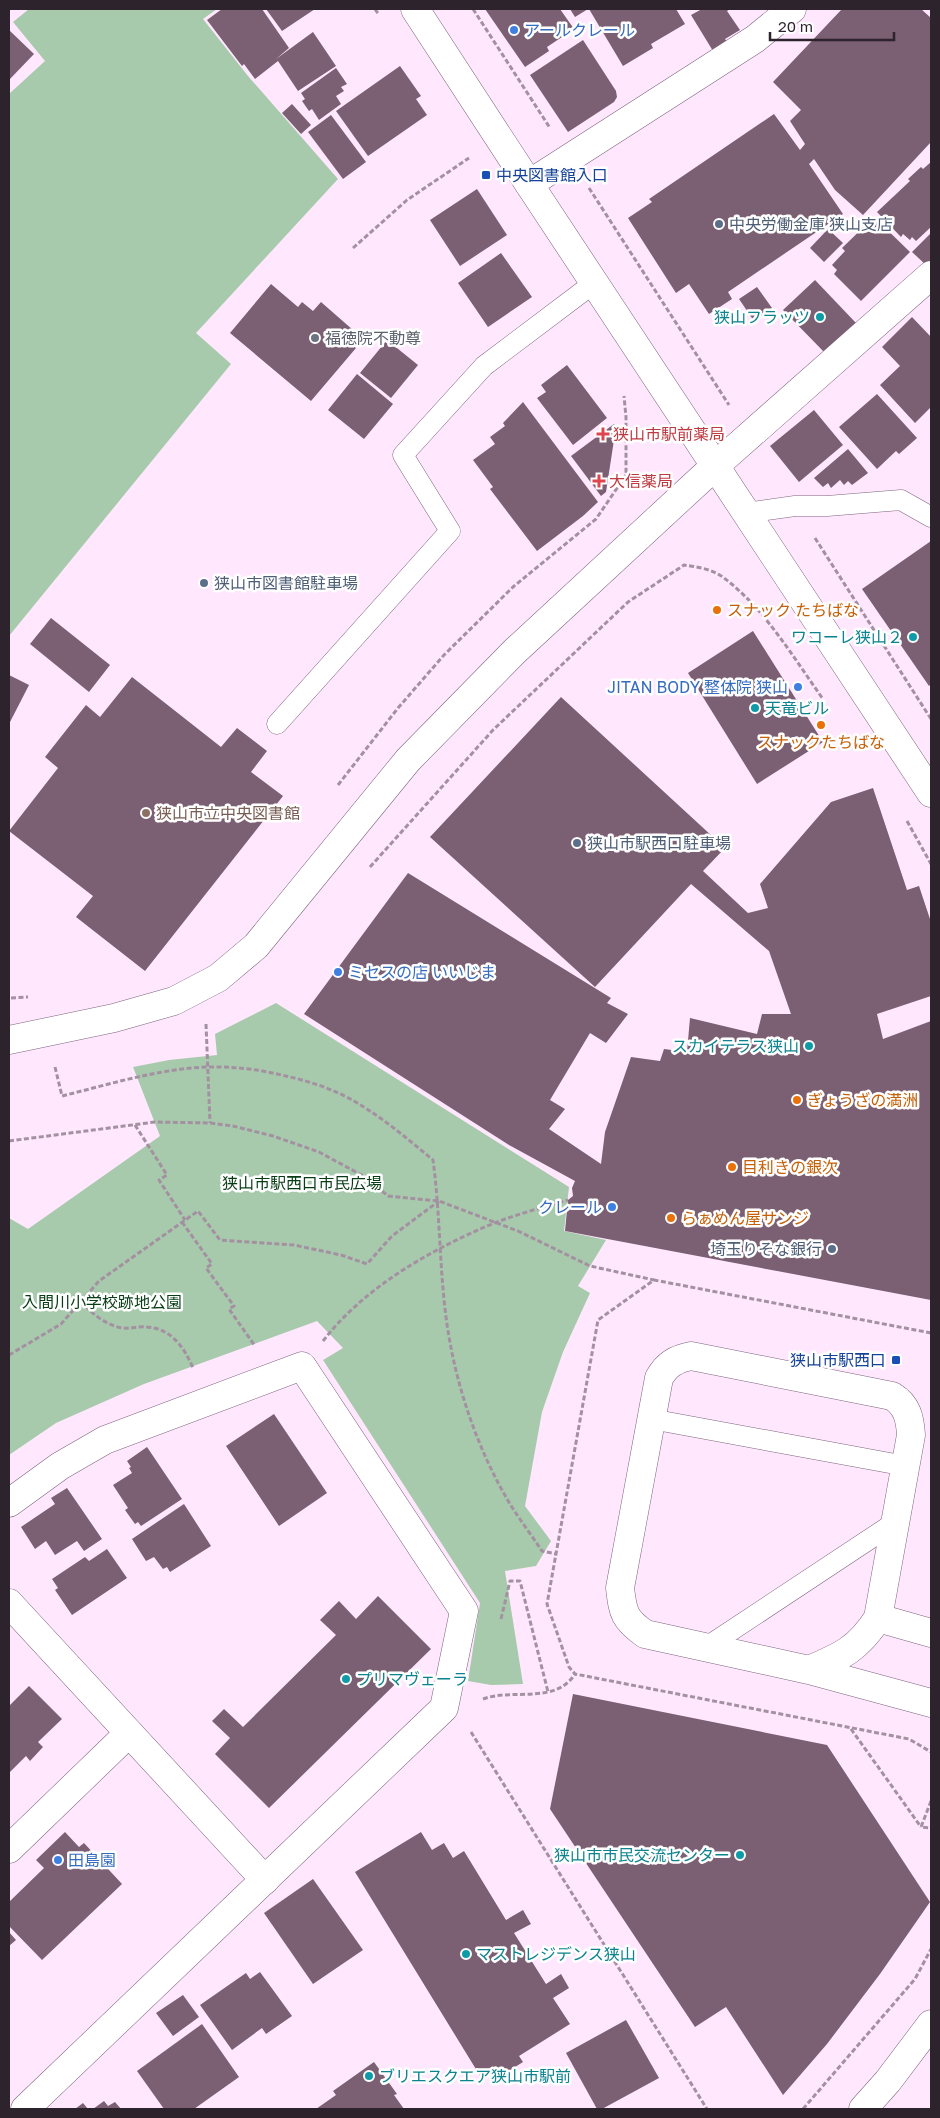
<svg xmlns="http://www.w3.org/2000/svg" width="940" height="2118" font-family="'Golos Text','Noto Sans JP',sans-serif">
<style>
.green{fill:#a8caac}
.building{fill:#7b5f73}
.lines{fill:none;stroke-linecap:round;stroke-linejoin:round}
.lane-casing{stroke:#7c647c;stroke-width:21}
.street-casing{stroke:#7c647c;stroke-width:29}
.secondary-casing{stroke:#7c647c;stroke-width:29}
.path{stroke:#a391a2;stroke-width:3;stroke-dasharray:5 2.5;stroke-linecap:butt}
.lane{stroke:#fff;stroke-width:20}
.street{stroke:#fff;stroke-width:28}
.secondary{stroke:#fff;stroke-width:28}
.path-bridge{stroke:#a391a2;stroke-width:3;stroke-dasharray:5 2.5;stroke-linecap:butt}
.shop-dot{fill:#3f7fe0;stroke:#fefefe;stroke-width:2}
.transit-dot{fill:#1a4fb4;stroke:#fefefe;stroke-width:2}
.service-dot{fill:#5c6f8a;stroke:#fefefe;stroke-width:2}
.culture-dot{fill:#0f9aa8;stroke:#fefefe;stroke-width:2}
.worship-dot{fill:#6b7280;stroke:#fefefe;stroke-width:2}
.health-dot{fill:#e0444e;stroke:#fefefe;stroke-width:2}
.food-dot{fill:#e8710a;stroke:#fefefe;stroke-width:2}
.education-dot{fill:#8d6e63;stroke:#fefefe;stroke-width:2}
.labels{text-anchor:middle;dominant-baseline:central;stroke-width:5;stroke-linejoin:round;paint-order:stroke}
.shop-label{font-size:16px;fill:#366cbe;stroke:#fefefe;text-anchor:start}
.transit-label{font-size:16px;fill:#164399;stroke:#fefefe;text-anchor:start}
.service-label{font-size:16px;fill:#4e5e75;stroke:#fefefe;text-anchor:start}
.culture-label{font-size:16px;fill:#0d838f;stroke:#fefefe;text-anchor:end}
.worship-label{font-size:16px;fill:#5b616d;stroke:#fefefe;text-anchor:start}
.health-label{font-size:16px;fill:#be3a42;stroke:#fefefe;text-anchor:start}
.food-label{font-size:16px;fill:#c56008;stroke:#fefefe;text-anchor:start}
.education-label{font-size:16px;fill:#785e54;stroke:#fefefe;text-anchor:start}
.park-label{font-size:16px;fill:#073c15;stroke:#fefefe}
</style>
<rect width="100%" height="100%" fill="#ffe8fe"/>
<g class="green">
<polygon points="29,9 217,9 203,19 248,76 338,179 196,333 231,364 9,636 9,94 45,61 13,22"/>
<polygon points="276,1003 569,1187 564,1231 606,1240 578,1286 590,1293 563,1352 542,1412 525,1506 551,1541 536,1566 505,1571 523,1684 491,1685 468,1681 480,1603 323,1360 343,1348 317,1321 144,1384 56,1423 9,1455 9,1218 28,1229 160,1136 133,1067 169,1060 217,1055 215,1034"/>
</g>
<g class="building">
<polygon points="222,9 262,9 289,48 276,59 313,32 336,66 298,91 278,61 255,79 244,64 242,66 207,20"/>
<polygon points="266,9 315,9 282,31"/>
<polygon points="485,9 560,9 574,29 547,47 549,51 525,67"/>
<polygon points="570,9 588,9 575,17"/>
<polygon points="589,9 676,9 685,24 651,44 653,48 623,66"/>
<polygon points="702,9 730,9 727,11 740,30 725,39 727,42 713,51 691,15"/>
<polygon points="842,9 921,9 931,18 931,142 863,215 835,190 814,159 809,164 843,214 728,292 732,299 709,314 689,284 676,293 628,218 652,202 649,199 774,114 800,150 805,144 790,121 801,110 773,82"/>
<polygon points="9,30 34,54 9,80"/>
<polygon points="583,40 616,91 617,97 614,102 568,132 530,75"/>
<polygon points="400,66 421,96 416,99 427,115 368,156 336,111"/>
<polygon points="336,68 347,84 341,87 344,91 336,96 341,104 319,120 312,109 309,111 302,101 305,99 301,93"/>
<polygon points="292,104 311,125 301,134 282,113"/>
<polygon points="331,115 366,162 343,179 308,132"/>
<polygon points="931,162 931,227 916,241 912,237 910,240 903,234 901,237 877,212 910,181 908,179 921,167 923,169"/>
<polygon points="477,189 507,235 460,266 430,220"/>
<polygon points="874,217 910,252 861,301 834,274 837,270 832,265 845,251 842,248"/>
<polygon points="828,229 843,243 824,262 810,248"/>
<polygon points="930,234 931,260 926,265 912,252"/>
<polygon points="501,253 532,297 488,327 458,283"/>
<polygon points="815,280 856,323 825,353 783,310"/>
<polygon points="271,284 298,307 302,302 313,311 321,302 353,330 345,339 356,348 311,401 230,333"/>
<polygon points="757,287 772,308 754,321 739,299"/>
<polygon points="912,317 931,337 931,407 915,423 880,385 900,366 882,347"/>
<polygon points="387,340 418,365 391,398 360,373"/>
<polygon points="567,365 607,418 573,445 537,398 546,392 541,385"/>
<polygon points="357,374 393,404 364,439 328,410"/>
<polygon points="877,394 917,438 899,454 896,451 877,469 839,427"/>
<polygon points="523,402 598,502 583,516 537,551 490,489 493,487 473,460 495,444 490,437 505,426 503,423"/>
<polygon points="814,410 843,445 799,482 770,446"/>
<polygon points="614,424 616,427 606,492 601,496 571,456"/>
<polygon points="848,449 868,473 852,485 848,481 844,485 840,480 831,488 828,483 823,487 814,478"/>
<polygon points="931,541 931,684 929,686 862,589"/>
<polygon points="51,618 110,665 89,692 30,644"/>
<polygon points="753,631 823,742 757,784 688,673"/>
<polygon points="9,675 29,685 9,724"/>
<polygon points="132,677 221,747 237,728 267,751 251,772 283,796 145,971 76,917 93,896 9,831 58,768 45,757 86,705 100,717"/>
<polygon points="561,697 725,848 703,871 748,913 768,908 760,884 831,802 873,788 907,890 919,886 931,922 931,996 877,1014 883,1039 931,1021 931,1300 565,1231 568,1200 573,1196 572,1188 575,1181 509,1145 304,1014 408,873 611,998 607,1003 628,1014 606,1043 590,1033 550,1100 565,1109 549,1129 601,1164 605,1132 631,1057 660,1061 664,1049 687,1052 690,1018 757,1034 762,1014 791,1014 769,951 691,884 595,987 430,837"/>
<polygon points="274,1414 327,1493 279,1526 226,1446"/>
<polygon points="147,1447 182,1499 141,1526 138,1522 135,1524 125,1510 128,1508 113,1485 132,1473 129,1468 131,1467 127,1461"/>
<polygon points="67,1488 102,1539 84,1551 77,1541 55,1555 46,1541 35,1549 21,1527 55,1504 51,1498"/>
<polygon points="184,1504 211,1546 170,1572 167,1567 163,1569 154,1557 146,1561 132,1539"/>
<polygon points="107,1549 127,1578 72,1615 55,1590 58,1588 52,1579 85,1557 89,1561"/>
<polygon points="378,1596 431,1649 269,1808 215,1754 230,1738 212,1721 224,1709 243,1727 336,1635 320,1620 339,1601 356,1619"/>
<polygon points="29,1686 62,1719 38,1742 43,1747 30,1761 26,1756 9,1773 9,1706"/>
<polygon points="573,1694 827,1745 930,1902 880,1974 827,2044 783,2095 726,2007 695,2027 550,1809"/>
<polygon points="65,1832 79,1847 84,1843 122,1884 42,1960 9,1926 9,1902 44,1868 36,1860"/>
<polygon points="421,1832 432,1850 444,1843 453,1858 464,1851 506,1920 523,1910 531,1924 514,1933 546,1984 561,1974 569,1988 553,1998 570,2024 519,2056 523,2062 496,2079 492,2073 482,2079 355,1872"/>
<polygon points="313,1879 363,1950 313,1984 264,1913"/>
<polygon points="9,1932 16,1940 9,1946"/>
<polygon points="260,1972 292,2016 266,2034 262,2028 232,2050 200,2005 246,1973 250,1979"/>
<polygon points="183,1995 199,2017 173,2036 156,2013"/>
<polygon points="626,2020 659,2078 602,2109 597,2109 566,2053"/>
<polygon points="202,2024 239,2077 194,2109 164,2109 137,2071"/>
<polygon points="374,2062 397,2094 394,2095 404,2109 316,2109 336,2095 333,2091"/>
<polygon points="104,2101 108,2106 115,2102 121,2109 93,2109"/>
<polygon points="83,2103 88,2109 75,2109"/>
</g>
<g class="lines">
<defs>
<g id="lane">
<polyline points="746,513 795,506 827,506 901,500 931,517"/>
<polyline points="277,724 450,531 403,455 484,366 594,283"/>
<polyline points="651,1419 906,1466"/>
<polyline points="705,1648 897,1521"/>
</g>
<g id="street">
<polyline points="529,184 755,39 792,9"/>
<polyline points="715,466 931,275"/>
<polyline points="9,1503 60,1466 105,1440 302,1366 464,1611 444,1708 25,2109"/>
<polyline points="9,1603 265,1880"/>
<polyline points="878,1618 931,1633"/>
<path d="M809,1670c33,-14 49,-21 69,-52l33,-183c-1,-17 -4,-30 -19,-39l-201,-40c-15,3 -24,8 -32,22l-39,210c3,25 4,31 25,46l164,36 122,33"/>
<polyline points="9,1849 129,1733"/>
</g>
<g id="secondary">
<polyline points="415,9 529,184 931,793"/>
<polyline points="9,1040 114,1018 174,1001 218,978 256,946 408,760 515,651 715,466"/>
<polyline points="863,2109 888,2081 931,2024"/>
</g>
</defs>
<use href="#lane" class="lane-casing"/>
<use href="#street" class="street-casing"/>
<use href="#secondary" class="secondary-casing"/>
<g class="path">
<polyline points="375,9 379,15"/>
<polyline points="473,9 550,128"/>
<polyline points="589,188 729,405"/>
<polyline points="353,248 407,200 469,158"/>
<polyline points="815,538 931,719"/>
<polyline points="338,785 398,708 444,655 513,587 596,519 626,475 626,417 624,396"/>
<polyline points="907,821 931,864"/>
<path d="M370,867l123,-137 135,-128 56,-37c13,2 29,4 40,13 41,31 69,79 99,121"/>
<polyline points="11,998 28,997"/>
<polyline points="206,1024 210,1123"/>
<path d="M55,1067l7,29c57,-14 117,-34 176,-28 18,1 35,5 52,9 22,5 45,13 64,24 29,17 54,38 79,59 8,59 6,119 16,177 10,58 31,117 61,167 10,16 22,32 32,47l14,3"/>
<polyline points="135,1125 167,1175 159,1180 185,1220"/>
<polyline points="9,1141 155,1122 210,1123 233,1126 273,1136 319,1152 367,1178 388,1196 439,1201 518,1231 590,1266 654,1280"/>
<polyline points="182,1222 212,1264 206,1268 234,1306 229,1309 255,1346"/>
<path d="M81,1300c9,13 26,26 42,28 7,1 16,-2 23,-1 25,1 38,20 47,41"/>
<polyline points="931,1333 654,1280 598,1320 547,1604 569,1667 575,1674 909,1739 931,1752"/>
<polyline points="9,1355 61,1324 99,1281 198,1211 220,1240 294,1245 341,1255 367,1264 392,1236 439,1201"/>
<polyline points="501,1619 510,1581 520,1581 548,1692"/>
<path d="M483,1699c29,-11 72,6 92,-25"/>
<polyline points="851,1729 921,1827"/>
<polyline points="471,1732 707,2109"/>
<polyline points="931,1801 921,1827 931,1828"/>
<polyline points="803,2109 915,1979 931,1949"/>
</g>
<use href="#lane" class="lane"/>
<use href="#street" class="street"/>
<use href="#secondary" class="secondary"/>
<path class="path-bridge" d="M323,1341c41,-53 104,-89 164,-115 26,-11 54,-18 81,-26"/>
</g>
<g class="shop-dot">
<circle cx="514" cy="30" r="5"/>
<circle cx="798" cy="687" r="5"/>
<circle cx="338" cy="972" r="5"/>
<circle cx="612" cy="1207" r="5"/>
<circle cx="58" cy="1860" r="5"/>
</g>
<g class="transit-dot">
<rect x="481" y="170" width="10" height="10" rx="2.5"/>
<rect x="891" y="1355" width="10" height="10" rx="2.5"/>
</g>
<g class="service-dot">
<circle cx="719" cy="224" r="5"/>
<circle cx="204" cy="583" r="5"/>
<circle cx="577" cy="843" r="5"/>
<circle cx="832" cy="1249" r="5"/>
</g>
<g class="culture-dot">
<circle cx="820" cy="317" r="5"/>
<circle cx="913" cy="637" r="5"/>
<circle cx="755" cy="708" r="5"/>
<circle cx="809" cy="1046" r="5"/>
<circle cx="346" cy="1679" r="5"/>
<circle cx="740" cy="1855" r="5"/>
<circle cx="466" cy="1954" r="5"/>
<circle cx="369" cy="2076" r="5"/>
</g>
<circle class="worship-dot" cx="315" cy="338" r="5"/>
<g class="health-dot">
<path d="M600.5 426.5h5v5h5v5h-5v5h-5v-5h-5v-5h5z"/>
<path d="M596.5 473.5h5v5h5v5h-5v5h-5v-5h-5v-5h5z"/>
</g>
<g class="food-dot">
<circle cx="717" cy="610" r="5"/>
<circle cx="821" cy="725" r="5"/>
<circle cx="797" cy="1100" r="5"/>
<circle cx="732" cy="1167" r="5"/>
<circle cx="671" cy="1218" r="5"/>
</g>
<circle class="education-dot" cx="146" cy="813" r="5"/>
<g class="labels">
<g class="shop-label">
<text x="524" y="30">アールクレール</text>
<text x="788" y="687" text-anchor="end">JITAN BODY 整体院 狭山</text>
<text x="348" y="972">ミセスの店 いいじま</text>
<text x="602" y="1207" text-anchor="end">クレール</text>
<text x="68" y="1860">田島園</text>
</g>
<g class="transit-label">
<text x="496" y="175">中央図書館入口</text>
<text x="886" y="1360" text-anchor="end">狭山市駅西口</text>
</g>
<g class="service-label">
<text x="729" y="224">中央労働金庫 狭山支店</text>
<text x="214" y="583">狭山市図書館駐車場</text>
<text x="587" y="843">狭山市駅西口駐車場</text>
<text x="822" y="1249" text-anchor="end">埼玉りそな銀行</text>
</g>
<g class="culture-label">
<text x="810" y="317">狭山フラッツ</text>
<text x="903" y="637">ワコーレ狭山２</text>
<text x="765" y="708" text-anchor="start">天竜ビル</text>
<text x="799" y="1046">スカイテラス狭山</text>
<text x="356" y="1679" text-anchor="start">プリマヴェーラ</text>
<text x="730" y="1855">狭山市市民交流センター</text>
<text x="476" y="1954" text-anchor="start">マストレジデンス狭山</text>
<text x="379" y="2076" text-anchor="start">ブリエスクエア狭山市駅前</text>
</g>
<g class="worship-label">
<text x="325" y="338">福徳院不動尊</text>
</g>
<g class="health-label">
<text x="613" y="434">狭山市駅前薬局</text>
<text x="609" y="481">大信薬局</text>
</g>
<g class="food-label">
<text x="727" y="610">スナック たちばな</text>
<text x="821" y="742" text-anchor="middle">スナックたちばな</text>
<text x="807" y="1100">ぎょうざの満洲</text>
<text x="742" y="1167">目利きの銀次</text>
<text x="681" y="1218">らぁめん屋サンジ</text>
</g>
<g class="education-label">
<text x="156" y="813">狭山市立中央図書館</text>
</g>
<g class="park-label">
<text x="302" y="1183">狭山市駅西口市民広場</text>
<text x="102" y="1302">入間川小学校跡地公園</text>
</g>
</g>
<rect width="940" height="2118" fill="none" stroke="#2d232d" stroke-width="20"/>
<path d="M770 32v8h124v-8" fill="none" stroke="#2d232d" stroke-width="2.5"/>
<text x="778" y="32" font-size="15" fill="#2d232d" stroke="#fefefe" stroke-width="4" paint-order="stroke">20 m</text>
</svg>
